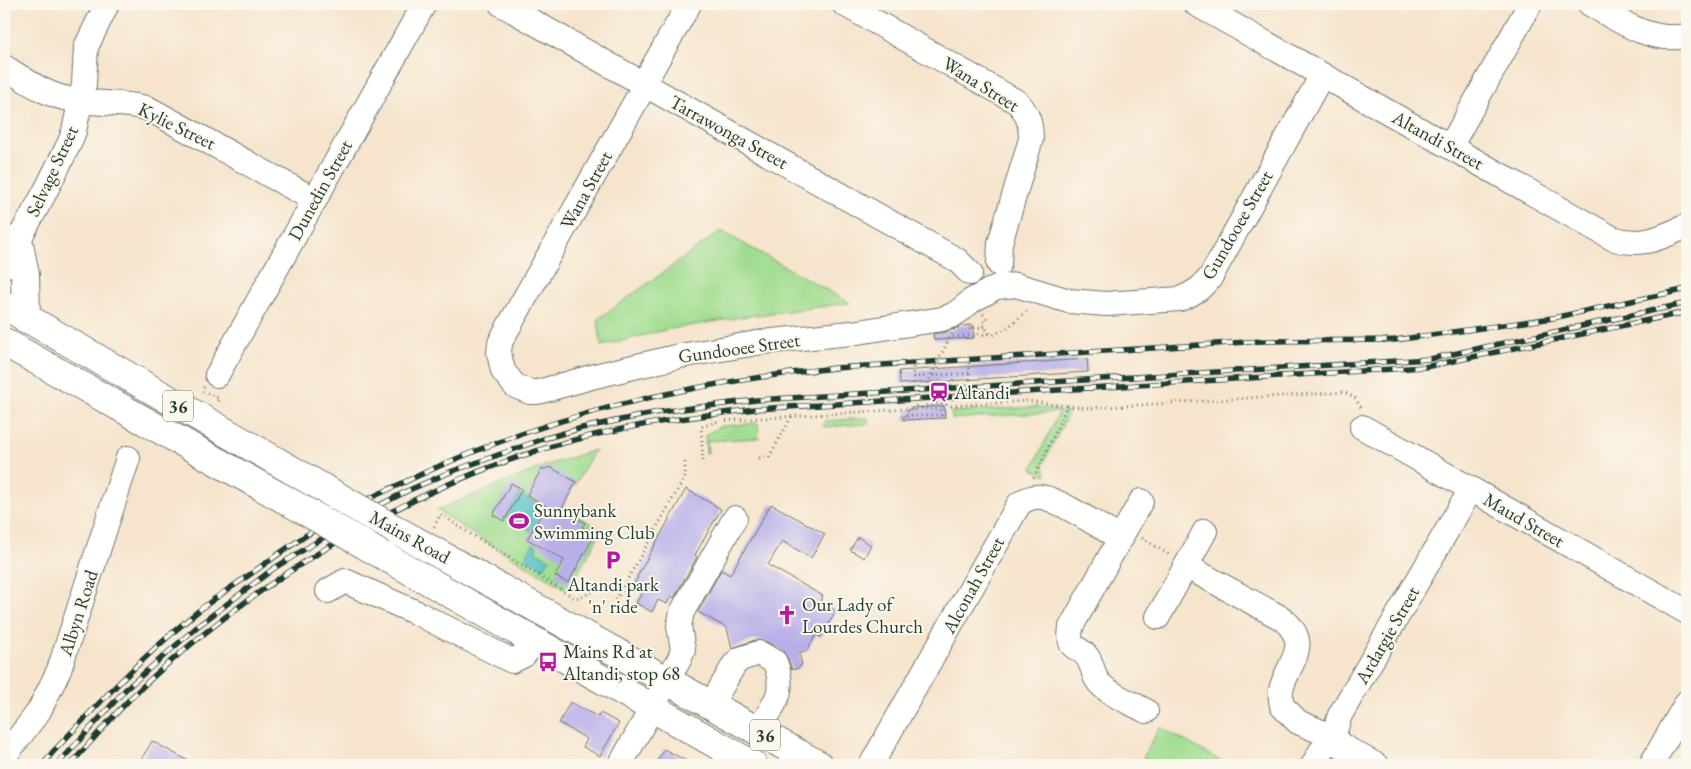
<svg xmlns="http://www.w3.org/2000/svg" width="1691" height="769" font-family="'EB Garamond',serif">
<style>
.green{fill:#a1dd90;stroke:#608d62}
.water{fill:#52c0c7;stroke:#387e7e}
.building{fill:#b8afe9}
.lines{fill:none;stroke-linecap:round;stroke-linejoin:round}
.minor-casing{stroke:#6a7769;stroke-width:26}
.major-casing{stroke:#6a7769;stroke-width:30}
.path{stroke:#6a7769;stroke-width:3;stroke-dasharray:1 4;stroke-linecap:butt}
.minor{stroke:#fff;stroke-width:24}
.major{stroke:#fff;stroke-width:28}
.rail-casing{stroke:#1f3d34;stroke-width:5.5}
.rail{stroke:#fbf7ec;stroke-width:4;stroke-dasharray:11;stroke-linecap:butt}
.major-bridge-casing{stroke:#6a7769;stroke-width:30;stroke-linecap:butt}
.path-bridge{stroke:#6a7769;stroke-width:3;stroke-dasharray:1 4;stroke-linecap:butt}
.major-bridge{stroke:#fff;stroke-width:28}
.labels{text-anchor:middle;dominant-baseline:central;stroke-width:4;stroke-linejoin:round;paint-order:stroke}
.shield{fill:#fbf7ec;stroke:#61756b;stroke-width:1}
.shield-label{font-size:18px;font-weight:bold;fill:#1f3d34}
.street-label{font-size:19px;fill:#1f3d34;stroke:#fbf7ec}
.poi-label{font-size:19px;fill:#1f3d34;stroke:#fbf7ec;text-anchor:start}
</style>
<rect width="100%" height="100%" fill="#fbf7ec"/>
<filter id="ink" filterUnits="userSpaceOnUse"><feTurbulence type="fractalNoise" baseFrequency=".02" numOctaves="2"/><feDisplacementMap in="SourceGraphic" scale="10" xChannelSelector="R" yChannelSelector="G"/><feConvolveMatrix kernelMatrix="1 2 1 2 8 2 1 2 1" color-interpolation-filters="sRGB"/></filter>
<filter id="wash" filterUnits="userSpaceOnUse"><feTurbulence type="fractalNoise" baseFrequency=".0096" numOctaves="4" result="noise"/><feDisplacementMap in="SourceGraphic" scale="20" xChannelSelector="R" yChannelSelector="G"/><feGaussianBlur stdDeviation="1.12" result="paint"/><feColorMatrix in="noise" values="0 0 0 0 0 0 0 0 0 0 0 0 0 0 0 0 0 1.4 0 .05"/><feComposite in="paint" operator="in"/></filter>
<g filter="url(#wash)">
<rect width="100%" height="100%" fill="#f6e4cc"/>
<g class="green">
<polygon points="721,231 850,303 742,317 665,330 601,346 598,319"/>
<polygon points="1034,407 1057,410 1059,412 1069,412 1043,464 1046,475 1032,469 1059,412 952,419 951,412"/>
<polygon points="868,418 868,424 824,427 824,421"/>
<polygon points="758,423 759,438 707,441 708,453 706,453 705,435 721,426"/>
<polygon points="595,450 562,507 602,530 568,590 468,531 437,510 547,465"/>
<polygon points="1160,727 1228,765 1139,765"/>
</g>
<g class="water">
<polygon points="519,494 571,523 558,546 506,517"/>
<polygon points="533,544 537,546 535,551 550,559 544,568 525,558"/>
</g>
<g id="blocks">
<g class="building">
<polygon points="973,325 974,338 934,340 933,334 947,332 961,326"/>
<polygon points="1087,359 1088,372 900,384 899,371"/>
<polygon points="944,406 945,418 903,420 910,408"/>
<polygon points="550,467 576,482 561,510 585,523 582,527 594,534 591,539 592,540 568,583 555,576 564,560 527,539 546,506 527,495 541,470"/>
<polygon points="511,483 522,489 504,521 493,515"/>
<polygon points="686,489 721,509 695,555 697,557 674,598 671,596 667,604 658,600 652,612 636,603 643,591 633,585 638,577 637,577"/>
<polygon points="771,504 825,534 811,558 782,541 768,565 823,596 820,602 836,611 821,637 816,635 807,651 799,653 802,664 799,668 792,670 788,658 782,650 765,641 755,640 732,648 727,628 698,612 721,570 730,575"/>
<polygon points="858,537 871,545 864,558 850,550"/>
<polygon points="570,702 598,717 600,713 619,723 600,756 583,747 587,739 559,723"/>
<polygon points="152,741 196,765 138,765"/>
<polygon points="664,749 694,765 655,765"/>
</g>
</g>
</g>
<g filter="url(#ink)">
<use href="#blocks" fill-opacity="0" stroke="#6a7769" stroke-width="1"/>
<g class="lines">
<defs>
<g id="minor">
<polyline points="501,4 957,260 970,273"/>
<polyline points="689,4 648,76 641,92 504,335 500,343 499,353 503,371 515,386 530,392 538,392 595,376 680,356 763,342 851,333 942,319 953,315 962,309 971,301 991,290"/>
<path d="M844,4l173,98c11,11 14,22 14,37l-31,104 -1,21"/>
<path d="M1196,4l416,234c30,10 48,0 75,-12"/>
<path d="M1590,4c30,17 60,39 97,32"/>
<path d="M4,67c20,12 41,28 65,32 26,6 54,2 80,10l166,91"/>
<polyline points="1450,147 1530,4"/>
<polyline points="4,266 44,194 70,142 74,131 84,84 86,47 107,4"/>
<polyline points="997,287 1016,285 1069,301 1106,304 1180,299 1189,295 1199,289 1210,278 1322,75"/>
<polyline points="217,375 424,4"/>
<polyline points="1362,427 1687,612"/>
<path d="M1141,501l-70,126c-4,27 7,16 17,31 4,6 5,15 9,22 8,13 35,23 49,31"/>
<path d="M1186,566l97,53c30,27 5,42 -2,71 -1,5 0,11 1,16l16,16 35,15 -12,14 -8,14"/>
<polyline points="328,591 345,581 417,613 512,661 524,655 535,641"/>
<polyline points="1158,617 1205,531"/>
<path d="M711,705l23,-40 6,-6 19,-6 16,9c12,32 -1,41 -17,69"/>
<polyline points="4,757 39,711 59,670 128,458"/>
<polyline points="620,765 680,658 683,650 679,626 682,612 735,518"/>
<path d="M871,765l148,-261c7,-5 13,-8 22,-7 15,1 63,32 80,42"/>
<polyline points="1376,765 1342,746 1333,737 1340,715 1471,489"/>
<polyline points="1651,765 1687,702"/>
</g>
<g id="major">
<polyline points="18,239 25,275 26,319"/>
<polyline points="4,305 330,492"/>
<polyline points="4,342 300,508"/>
<polyline points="396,530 819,765"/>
<polyline points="365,545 753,765"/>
</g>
</defs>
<use href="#minor" class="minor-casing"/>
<use href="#major" class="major-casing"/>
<g class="path">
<polyline points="983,314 987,319 982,324 990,334 993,335 1007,328 1029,309"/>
<polyline points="969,328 985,327"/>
<polyline points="953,337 989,334"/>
<polyline points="969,363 970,383"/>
<polyline points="913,367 914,386"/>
<polyline points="913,377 970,373"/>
<polyline points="204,387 202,391 219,398 217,402 215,401"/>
<polyline points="1067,406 1090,408 1344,392 1355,398 1362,409"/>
<path d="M922,408c7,-5 21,-6 29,-2l75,-5 41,5 -33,72"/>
<polyline points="759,458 769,457 792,416"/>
<polyline points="703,461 701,427 719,421 922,408 927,409 940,409 941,415 911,416"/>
<polyline points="434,527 441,514 461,528 573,597 580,598 597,589"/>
<polyline points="1142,538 1171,556"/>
<polyline points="616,600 685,477 685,462"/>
</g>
<use href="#minor" class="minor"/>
<use href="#major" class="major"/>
<defs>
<g id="rail">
<path d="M43,765l9,-12c44,-47 88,-94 138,-135 19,-17 41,-30 62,-45 29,-21 59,-42 90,-60 22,-13 46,-23 69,-34 135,-64 276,-96 424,-111l428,-27 132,-1 158,-22 134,-29"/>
<polyline points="57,765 126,689 198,626 273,569 353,519 407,491 450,472 543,439 582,428 659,412 756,400 1430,359 1687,303"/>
<path d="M70,765c20,-22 40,-46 61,-67 35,-35 74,-66 113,-95 104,-75 217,-135 342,-166 56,-14 112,-21 169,-28l670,-42 262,-55"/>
</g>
</defs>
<use href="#rail" class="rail-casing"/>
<use href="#rail" class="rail"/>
<defs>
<g id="major-bridge">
<polyline points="330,492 396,530"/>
<polyline points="300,508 365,545"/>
</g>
</defs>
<use href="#major-bridge" class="major-bridge-casing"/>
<polyline class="path-bridge" points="902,417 911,416 954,329 961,328"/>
<use href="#major-bridge" class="major-bridge"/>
</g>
</g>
<defs>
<symbol id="station-bare" viewBox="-9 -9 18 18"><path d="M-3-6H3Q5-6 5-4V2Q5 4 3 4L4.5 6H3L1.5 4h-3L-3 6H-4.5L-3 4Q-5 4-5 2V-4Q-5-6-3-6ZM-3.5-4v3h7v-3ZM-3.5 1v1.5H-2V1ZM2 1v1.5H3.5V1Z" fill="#b5179e" stroke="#fbf7ec" stroke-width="2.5" paint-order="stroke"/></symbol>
<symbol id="stadium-bare" viewBox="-9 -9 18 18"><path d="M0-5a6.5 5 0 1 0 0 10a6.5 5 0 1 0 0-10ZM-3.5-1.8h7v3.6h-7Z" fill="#b5179e" stroke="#fbf7ec" stroke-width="2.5" paint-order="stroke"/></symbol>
<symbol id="parking-bare" viewBox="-9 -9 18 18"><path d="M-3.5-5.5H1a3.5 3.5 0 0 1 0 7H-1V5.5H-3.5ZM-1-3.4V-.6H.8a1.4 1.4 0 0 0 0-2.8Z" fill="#b5179e" stroke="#fbf7ec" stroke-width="2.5" paint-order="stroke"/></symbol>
<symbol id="church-bare" viewBox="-9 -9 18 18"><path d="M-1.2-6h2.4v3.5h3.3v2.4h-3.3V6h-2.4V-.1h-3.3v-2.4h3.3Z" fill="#b5179e" stroke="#fbf7ec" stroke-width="2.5" paint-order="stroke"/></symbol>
<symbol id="bus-bare" viewBox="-9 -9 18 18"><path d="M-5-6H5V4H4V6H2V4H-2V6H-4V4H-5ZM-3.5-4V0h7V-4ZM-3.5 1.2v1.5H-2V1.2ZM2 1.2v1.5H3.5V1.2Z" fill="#b5179e" stroke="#fbf7ec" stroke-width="2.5" paint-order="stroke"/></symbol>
</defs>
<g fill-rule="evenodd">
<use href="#station-bare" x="925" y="378" width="28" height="28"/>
<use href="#stadium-bare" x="505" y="507" width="28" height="28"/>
<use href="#parking-bare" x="599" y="546" width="28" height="28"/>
<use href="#church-bare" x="773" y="601" width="28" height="28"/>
<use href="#bus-bare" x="534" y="648" width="28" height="28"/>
</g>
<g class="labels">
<g class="shield">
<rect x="163" y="390.5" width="30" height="31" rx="4"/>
<rect x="750" y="719.5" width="30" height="31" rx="4"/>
</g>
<g class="shield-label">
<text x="178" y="406">36</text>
<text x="765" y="735">36</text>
</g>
<g class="street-label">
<text transform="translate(981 84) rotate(32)">Wana Street</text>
<text transform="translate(177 126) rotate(26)">Kylie Street</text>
<text transform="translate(729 132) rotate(29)">Tarrawonga Street</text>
<text transform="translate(1438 140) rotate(29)">Altandi Street</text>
<text transform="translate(52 171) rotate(-65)">Selvage Street</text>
<text transform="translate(320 190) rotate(-61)">Dunedin Street</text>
<text transform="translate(586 190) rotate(-61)">Wana Street</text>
<text transform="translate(1237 225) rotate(-60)">Gundooee Street</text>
<text transform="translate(739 348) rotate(-8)">Gundooee Street</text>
<text transform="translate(1524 520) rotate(30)">Maud Street</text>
<text transform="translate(410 537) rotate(29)">Mains Road</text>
<text transform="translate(973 585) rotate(-61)">Alconah Street</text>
<text transform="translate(78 613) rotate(-72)">Albyn Road</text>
<text transform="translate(1387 635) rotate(-60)">Ardargie Street</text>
</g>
<g class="poi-label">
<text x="954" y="392">Altandi</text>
<text x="534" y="510">Sunnybank<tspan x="534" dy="22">Swimming Club</tspan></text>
<text x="613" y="584" text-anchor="middle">Altandi park<tspan x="613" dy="22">'n' ride</tspan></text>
<text x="802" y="604">Our Lady of<tspan x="802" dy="22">Lourdes Church</tspan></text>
<text x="563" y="651">Mains Rd at<tspan x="563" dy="22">Altandi, stop 68</tspan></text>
</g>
</g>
<rect width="1691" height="769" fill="none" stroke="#fbf7ec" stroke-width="20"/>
</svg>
